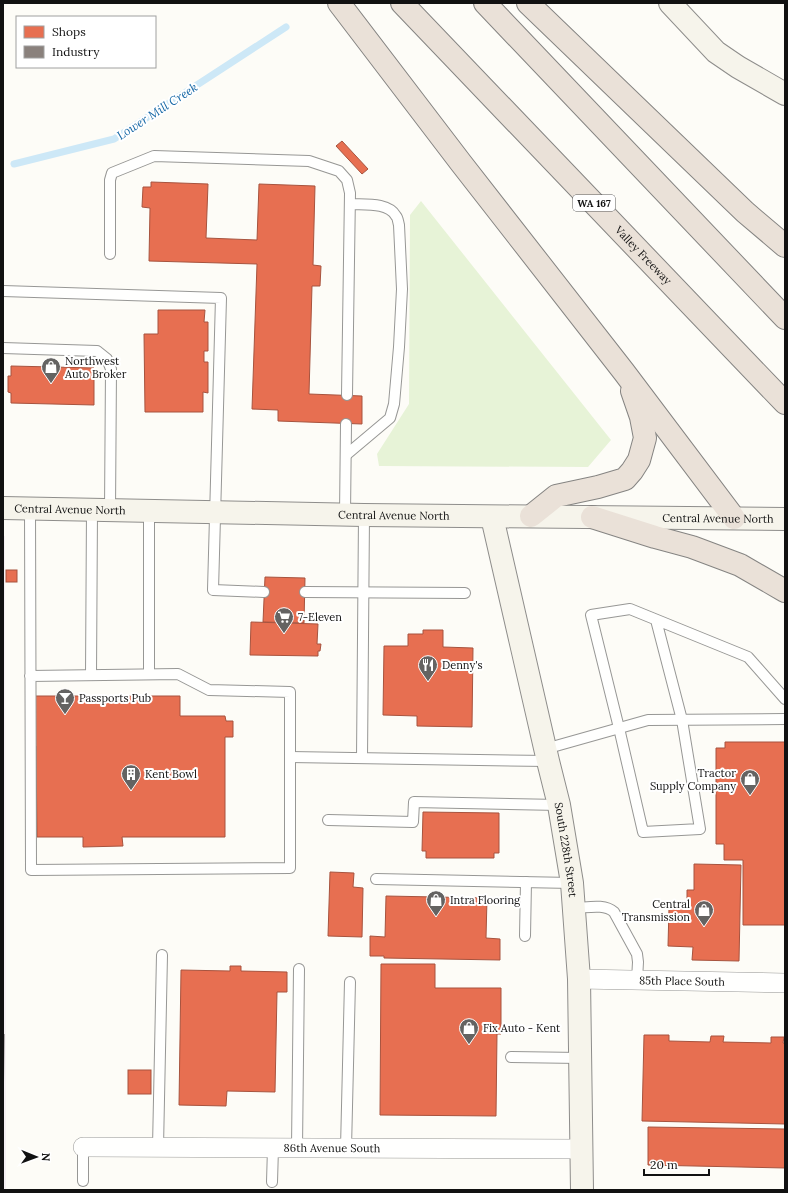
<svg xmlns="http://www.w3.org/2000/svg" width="788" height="1193" font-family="Lora,serif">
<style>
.industrial{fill:#f5f0f3}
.green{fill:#e7f3d7}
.shops{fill:#e76f51;stroke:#a7533e}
.industry{fill:#8a817c;stroke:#665f5c}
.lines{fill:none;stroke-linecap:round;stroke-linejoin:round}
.stream{stroke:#cde8f7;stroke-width:7}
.lane-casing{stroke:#979795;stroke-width:12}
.street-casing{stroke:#979795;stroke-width:20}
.secondary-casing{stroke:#8e8d8b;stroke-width:24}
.highway-casing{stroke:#858482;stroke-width:24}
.lane{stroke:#fffffe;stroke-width:10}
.street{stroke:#fffffe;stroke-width:19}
.secondary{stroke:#f6f4eb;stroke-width:22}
.highway{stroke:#eae1d8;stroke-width:22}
.labels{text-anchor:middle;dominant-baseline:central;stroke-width:4;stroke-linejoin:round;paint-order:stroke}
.shield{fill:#fff;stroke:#585858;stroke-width:1}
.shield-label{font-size:10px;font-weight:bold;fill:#111}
.street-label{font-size:11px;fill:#111;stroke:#fff}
.poi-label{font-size:11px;fill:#111;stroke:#fff;text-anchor:start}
.water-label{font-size:12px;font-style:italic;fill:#1768a6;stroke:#fff}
</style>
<rect width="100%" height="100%" fill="#fdfcf7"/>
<polygon class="industrial" points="3,536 5,536 6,1190 3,1190"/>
<polygon class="green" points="421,201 611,440 588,467 379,466 377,454 409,404 410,215"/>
<g class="shops">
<polygon points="342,141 368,169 362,174 336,146"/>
<polygon points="151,182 208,184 206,238 257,240 259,184 315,186 313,265 321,266 320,286 312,286 309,394 362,396 362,424 278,421 278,410 252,409 257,264 149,261 150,208 142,207 143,187 151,187"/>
<polygon points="158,310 205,310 204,322 208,322 208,351 204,351 204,362 208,362 208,393 203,392 203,412 145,412 144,334 158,334"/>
<polygon points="11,366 94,368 94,405 11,403 11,393 8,392 8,376 11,376"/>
<rect x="6" y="570" width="11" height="12"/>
<polygon points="265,577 305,578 304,623 263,622"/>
<polygon points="251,622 318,624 317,644 321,644 320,651 318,651 318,656 250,655"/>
<polygon points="423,630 443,630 443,647 473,648 472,727 417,726 417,716 383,715 384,646 408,646 408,634 423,634"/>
<polygon points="34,696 180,696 180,716 225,716 226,721 233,721 233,737 225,737 225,837 122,837 123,846 83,847 83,837 37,837 36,746 34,746"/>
<polygon points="725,742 785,742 785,925 743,925 743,860 724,860 724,844 716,844 716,748 725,748"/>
<polygon points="423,812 499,813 499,853 494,853 494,858 426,858 426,851 422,851"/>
<polygon points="694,864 741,865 739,961 692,960 693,947 668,946 669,908 687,908 687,890 694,890"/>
<polygon points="330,872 354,873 353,887 363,888 362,937 328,936"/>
<polygon points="386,896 487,898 486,938 500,939 500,960 384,958 384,956 370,956 370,936 385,937"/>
<polygon points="381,964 435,964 435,988 501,988 501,1034 497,1034 496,1116 380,1115"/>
<polygon points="230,966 241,966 241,971 287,972 287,992 277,992 275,1092 227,1091 226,1106 179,1105 181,970 230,971"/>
<polygon points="644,1035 669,1035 669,1041 710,1042 711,1036 724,1036 723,1042 771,1043 771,1037 784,1037 783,1043 785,1043 785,1124 642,1121"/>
<rect x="128" y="1070" width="23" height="24"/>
<polygon points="648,1127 785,1129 785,1168 648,1165"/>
</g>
<polygon class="industry" points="3,1034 4,1034 3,1130"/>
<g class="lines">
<polyline class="stream" points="14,164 114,139 286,27"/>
<defs>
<g id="lane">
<polyline points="110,254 110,180 112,173 154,156 309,161 339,171 347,180 350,193 347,395"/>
<polyline points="3,291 221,298 213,590 264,592"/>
<polyline points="3,348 97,351 107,359 111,369 110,510"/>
<path d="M346,455l44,-37 4,-14 5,-57 3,-58 -3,-64c-1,-3 -1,-7 -3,-9 -8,-14 -32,-11 -46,-12"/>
<polyline points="30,508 31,870 290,868 290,692 209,690 178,674 30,676"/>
<polyline points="149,511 149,674"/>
<polyline points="345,515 346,424"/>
<polyline points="305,592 465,593"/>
<polyline points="656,620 682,720 700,829 643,832 619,728 591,615 630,609 748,657 785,699"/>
<polyline points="91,675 92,510"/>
<polyline points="545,749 648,720 785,719"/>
<polyline points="290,757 548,761"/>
<polyline points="362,758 364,515"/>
<polyline points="328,820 413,822 414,802 559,805"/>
<polyline points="376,879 572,883"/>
<path d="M574,908c12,0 30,-5 40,4l23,42 1,8 -1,18"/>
<polyline points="525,936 526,882"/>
<polyline points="511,1057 580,1058"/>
<polyline points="158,1147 162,955"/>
<polyline points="297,1148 299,969"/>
<polyline points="346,1148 350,982"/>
<polyline points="83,1181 83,1147"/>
<polyline points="272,1182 273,1148"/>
</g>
<g id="street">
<path id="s1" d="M579,979l206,4"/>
<path id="s2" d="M83,1147l499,2"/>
</g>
<g id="secondary">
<polyline points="670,3 716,52 738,67 785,94"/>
<path id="s3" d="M3,508l361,7 421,4"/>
<path id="s4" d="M492,517l56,244 11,44 13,78 7,96 3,211"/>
</g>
<g id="highway">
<polyline points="339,3 461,163 624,372 734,518"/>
<path id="s5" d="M402,3l383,400"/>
<polyline points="485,3 785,318"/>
<polyline points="528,3 745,212 785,246"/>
<polyline points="531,516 556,496 598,487 625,479 632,471 639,460 645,438 641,417 632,391"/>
<polyline points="592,517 655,537 692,547 740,565 785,591"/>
</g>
</defs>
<use href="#lane" class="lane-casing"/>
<use href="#street" class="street-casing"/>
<use href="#secondary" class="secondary-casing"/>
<use href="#highway" class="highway-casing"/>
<use href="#lane" class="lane"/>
<use href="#street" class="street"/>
<use href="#secondary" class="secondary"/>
<use href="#highway" class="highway"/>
</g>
<defs>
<symbol id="shop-pin" viewBox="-11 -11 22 30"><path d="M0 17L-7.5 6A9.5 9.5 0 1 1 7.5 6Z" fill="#646362" stroke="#fff"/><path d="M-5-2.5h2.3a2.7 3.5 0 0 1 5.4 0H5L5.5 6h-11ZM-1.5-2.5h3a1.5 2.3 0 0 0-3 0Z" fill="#fff"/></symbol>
<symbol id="supermarket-pin" viewBox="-11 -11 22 30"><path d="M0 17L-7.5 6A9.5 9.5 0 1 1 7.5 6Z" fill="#646362" stroke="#fff"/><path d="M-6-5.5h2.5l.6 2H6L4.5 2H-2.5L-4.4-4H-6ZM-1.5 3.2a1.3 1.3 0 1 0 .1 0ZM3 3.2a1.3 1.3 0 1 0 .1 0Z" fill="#fff"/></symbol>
<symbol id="restaurant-pin" viewBox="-11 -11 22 30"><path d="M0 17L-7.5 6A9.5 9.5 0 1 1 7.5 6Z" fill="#646362" stroke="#fff"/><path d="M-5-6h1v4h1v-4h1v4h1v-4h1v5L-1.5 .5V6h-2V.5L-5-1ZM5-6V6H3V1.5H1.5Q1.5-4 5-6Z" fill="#fff"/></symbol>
<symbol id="bar-pin" viewBox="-11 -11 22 30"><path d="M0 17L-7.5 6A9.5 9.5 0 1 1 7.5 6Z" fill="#646362" stroke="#fff"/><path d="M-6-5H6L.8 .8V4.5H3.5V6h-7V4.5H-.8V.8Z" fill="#fff"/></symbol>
<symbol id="building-pin" viewBox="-11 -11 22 30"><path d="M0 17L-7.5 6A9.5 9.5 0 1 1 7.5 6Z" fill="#646362" stroke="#fff"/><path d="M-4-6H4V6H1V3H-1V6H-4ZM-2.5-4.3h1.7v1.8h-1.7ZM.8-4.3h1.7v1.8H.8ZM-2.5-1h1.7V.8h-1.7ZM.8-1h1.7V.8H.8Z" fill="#fff"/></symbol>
</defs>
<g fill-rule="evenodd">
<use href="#shop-pin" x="40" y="356" width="22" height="30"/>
<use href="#supermarket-pin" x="273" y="606" width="22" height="30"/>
<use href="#restaurant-pin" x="417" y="654" width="22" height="30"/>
<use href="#bar-pin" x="54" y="687" width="22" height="30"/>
<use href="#building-pin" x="120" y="763" width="22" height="30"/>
<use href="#shop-pin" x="739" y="768" width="22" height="30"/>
<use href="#shop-pin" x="425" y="889" width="22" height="30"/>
<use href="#shop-pin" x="693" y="899" width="22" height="30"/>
<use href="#shop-pin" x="458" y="1017" width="22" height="30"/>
</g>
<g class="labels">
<rect class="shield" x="573" y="195" width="42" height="16" rx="3"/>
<g class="shield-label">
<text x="594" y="203">WA 167</text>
</g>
<g class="street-label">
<text stroke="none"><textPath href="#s5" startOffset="349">Valley Freeway</textPath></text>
<text stroke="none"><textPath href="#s3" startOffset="67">Central Avenue North</textPath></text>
<text stroke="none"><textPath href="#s3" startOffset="391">Central Avenue North</textPath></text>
<text stroke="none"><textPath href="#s3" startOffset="715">Central Avenue North</textPath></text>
<text stroke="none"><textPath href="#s4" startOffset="341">South 228th Street</textPath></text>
<text stroke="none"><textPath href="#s1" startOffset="103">85th Place South</textPath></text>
<text stroke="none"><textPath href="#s2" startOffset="249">86th Avenue South</textPath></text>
</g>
<g class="poi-label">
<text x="65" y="361">Northwest<tspan x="65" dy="13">Auto Broker</tspan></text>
<text x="298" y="617">7-Eleven</text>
<text x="442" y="665">Denny's</text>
<text x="79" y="698">Passports Pub</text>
<text x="736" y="773" text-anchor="end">Tractor<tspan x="736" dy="13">Supply Company</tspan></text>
<text x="145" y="774">Kent Bowl</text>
<text x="450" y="900">Intra Flooring</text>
<text x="690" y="904" text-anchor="end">Central<tspan x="690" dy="13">Transmission</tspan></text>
<text x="483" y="1028">Fix Auto - Kent</text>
</g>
<g class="water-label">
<text transform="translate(157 111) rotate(-33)">Lower Mill Creek</text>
</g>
</g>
<rect width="788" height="1193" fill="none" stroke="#111111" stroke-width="8"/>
<rect x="16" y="16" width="140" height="52" fill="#ffffff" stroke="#a0a0a0"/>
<rect x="24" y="26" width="20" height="12" fill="#e76f51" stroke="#a0a0a0"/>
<text x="52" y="36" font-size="12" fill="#111111">Shops</text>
<rect x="24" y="46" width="20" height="12" fill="#8a817c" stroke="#a0a0a0"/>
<text x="52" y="56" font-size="12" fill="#111111">Industry</text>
<g transform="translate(36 1157) rotate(91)" stroke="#ffffff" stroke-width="3" paint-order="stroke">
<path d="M0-3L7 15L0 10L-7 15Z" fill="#111111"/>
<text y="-6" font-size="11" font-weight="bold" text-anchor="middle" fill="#111111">N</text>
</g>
<path d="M644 1169v6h65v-6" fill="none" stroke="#111111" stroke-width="2"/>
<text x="650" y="1169" font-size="12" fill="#111111" stroke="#ffffff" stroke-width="3" paint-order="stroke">20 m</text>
</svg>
